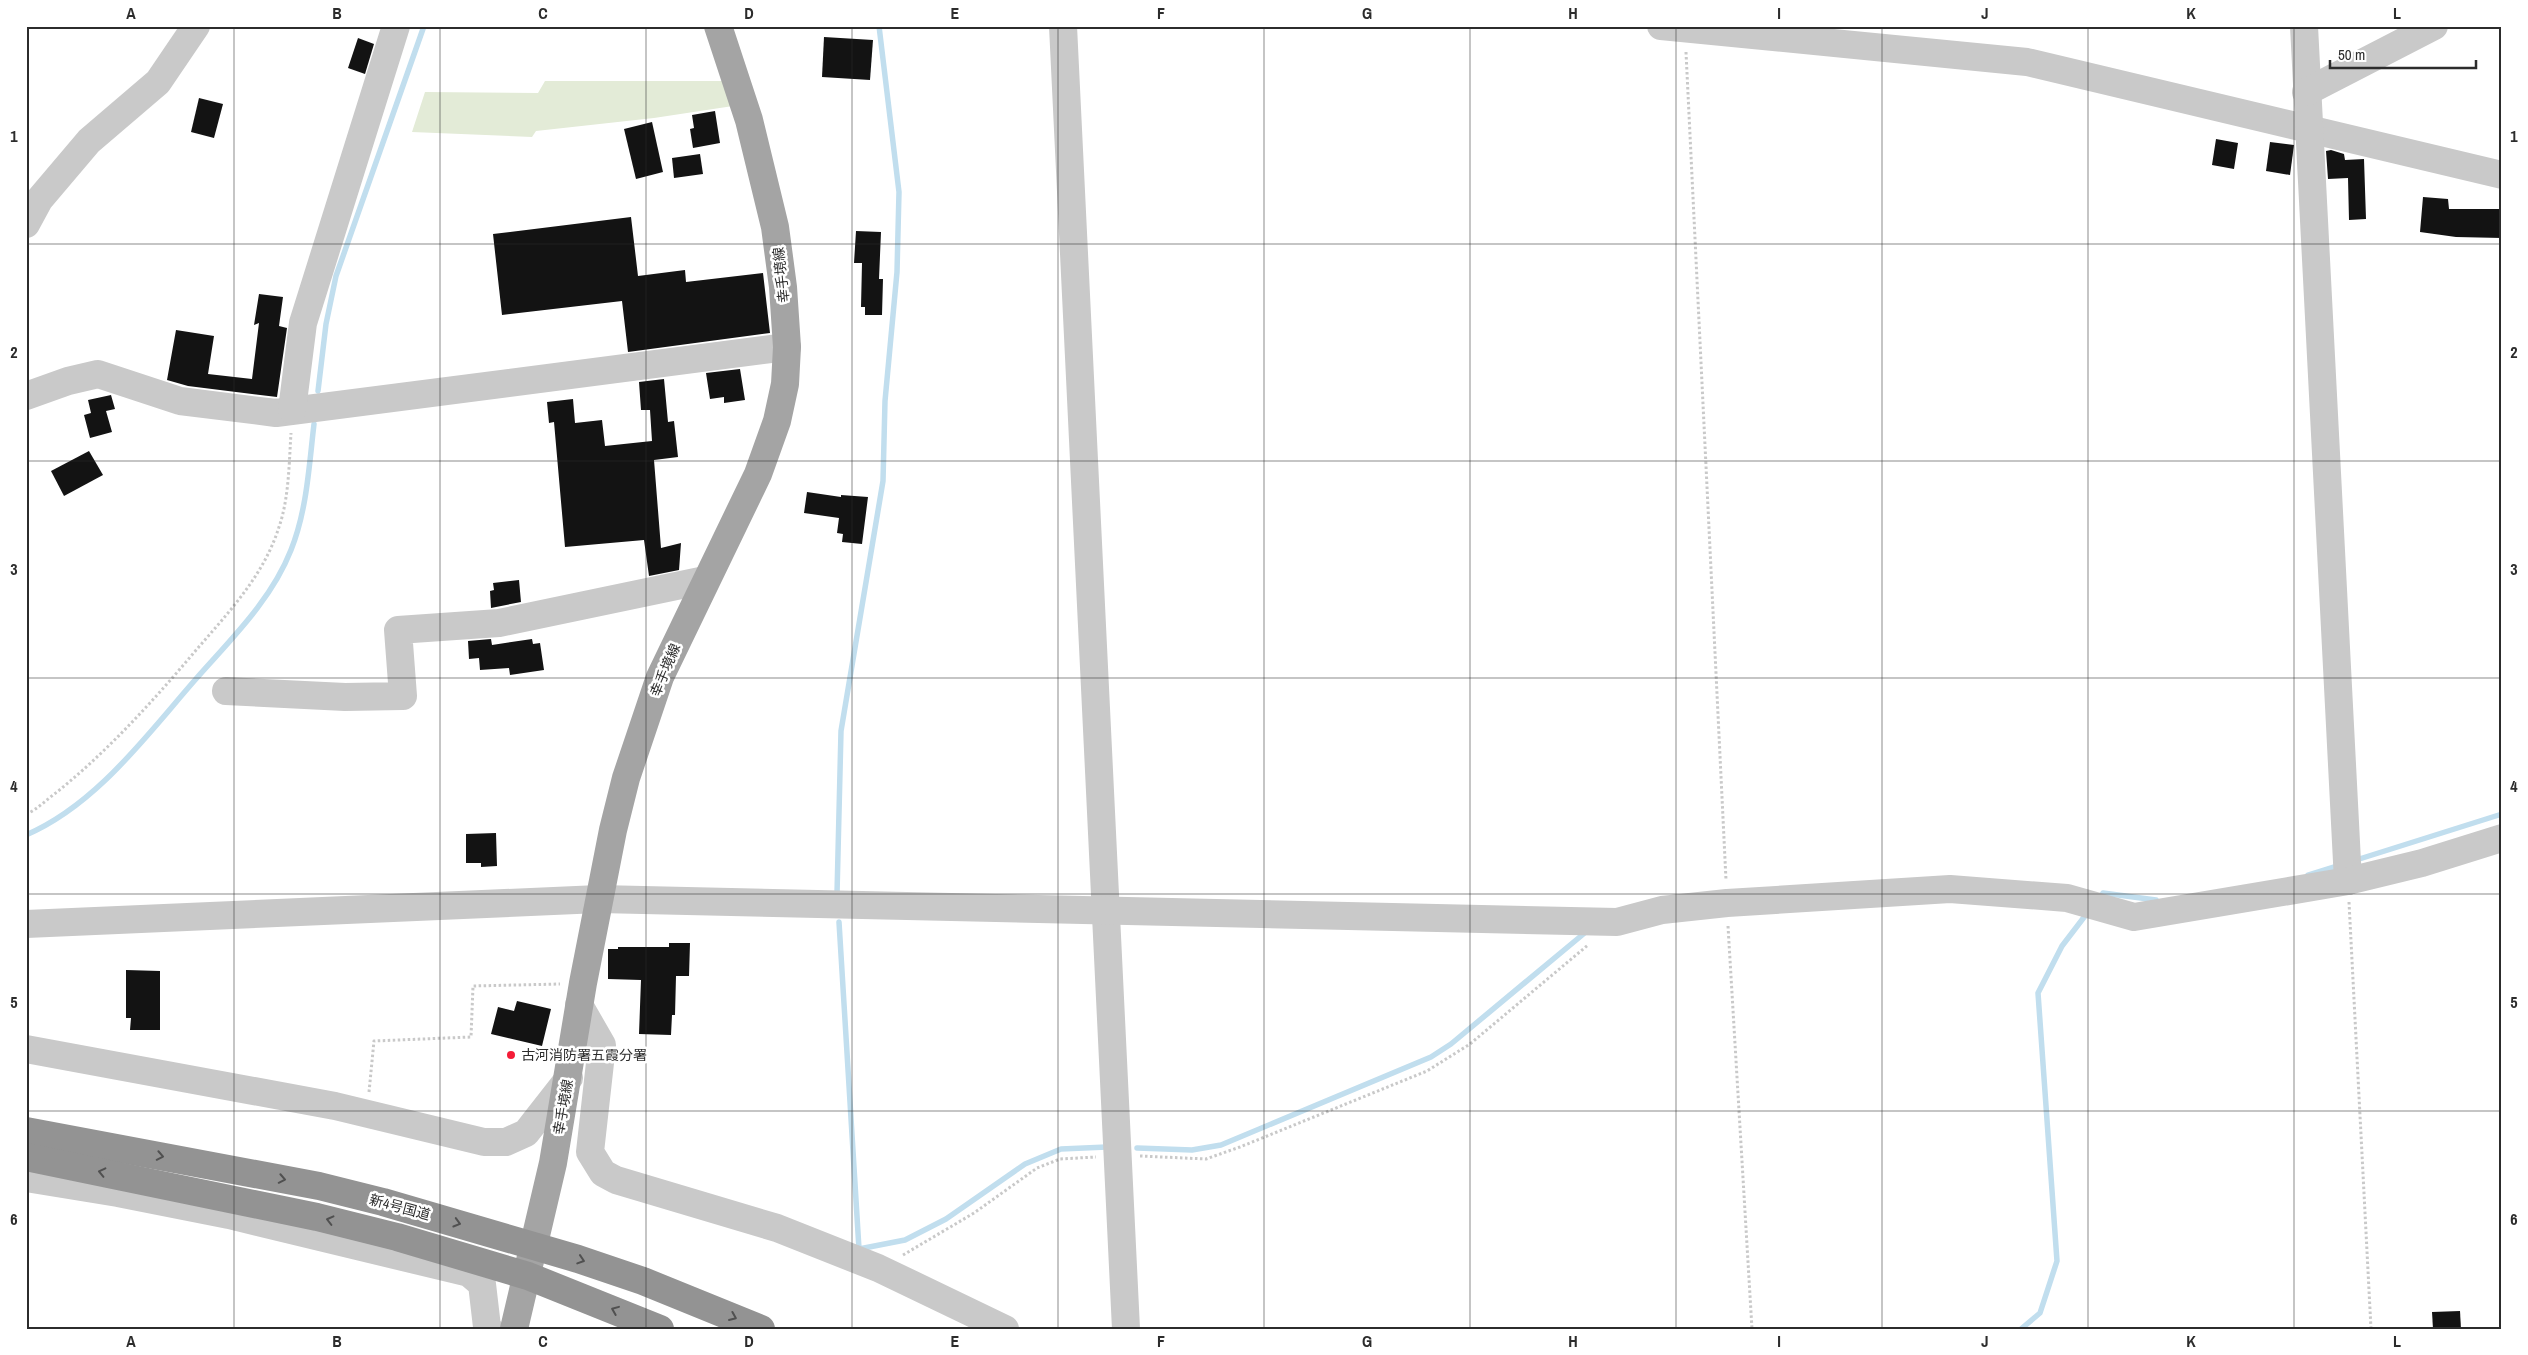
<svg xmlns="http://www.w3.org/2000/svg" width="2528" height="1355" font-family="'Archivo Narrow','Noto Sans JP',sans-serif">
<style>
.green{fill:#e3ebd7}
.lines{fill:none;stroke-linecap:round;stroke-linejoin:round}
.stream{stroke:#c1deee;stroke-width:5.5}
.building{fill:#131313}
.path{stroke:#c9c9c9;stroke-width:3;stroke-dasharray:2.5 2.5;stroke-linecap:butt}
.minor{stroke:#c9c9c9;stroke-width:28}
.major{stroke:#a4a4a4;stroke-width:28}
.highway{stroke:#939393;stroke-width:28}
.oneway{stroke:#505050}
.grid{fill:none;stroke:#2c2c2c;stroke-width:1;stroke-opacity:0.55}
.poi-dot{fill:#f41c37;stroke:#fff;stroke-width:2}
.labels{text-anchor:middle;dominant-baseline:central;stroke-width:5;stroke-linejoin:round;paint-order:stroke}
.street-label{font-size:14px;fill:#2c2c2c;stroke:#fff}
.poi-label{font-size:14px;fill:#2c2c2c;stroke:#fff;text-anchor:start}
.neatline{fill:none;stroke:#2c2c2c;stroke-width:2}
.grid-label{font-size:16px;text-anchor:middle;font-weight:bold;fill:#2c2c2c}
</style>
<rect width="100%" height="100%" fill="#fff"/>
<polygon class="green" points="545,81 724,81 733,106 654,118 536,131 532,137 412,132 425,92 538,93"/>
<g class="lines">
<g class="stream">
<polyline points="318,391 326,324 336,276 424,26"/>
<path d="M26,835c70,-30 120,-99 169,-155 35,-40 76,-79 96,-130 16,-40 18,-84 23,-126"/>
<polyline points="2353,861 2502,814"/>
<polyline points="2308,875 2340,865"/>
<polyline points="837,894 841,731 883,481 885,401 897,272 899,192 879,26"/>
<polyline points="2099,899 2103,893 2156,900"/>
<polyline points="839,922 859,1249 905,1240 946,1219 1025,1164 1061,1149 1107,1147"/>
<polyline points="1137,1148 1192,1150 1221,1145 1431,1057 1451,1044 1587,931"/>
<polyline points="2021,1329 2040,1313 2057,1261 2038,993 2062,946 2088,912"/>
</g>
</g>
<g class="building">
<polygon points="824,37 873,40 870,80 822,77"/>
<polygon points="358,38 374,44 365,74 348,68"/>
<polygon points="199,98 223,104 214,138 191,132"/>
<polygon points="715,111 720,143 693,148 690,129 694,128 692,115"/>
<polygon points="652,122 663,172 636,179 624,129"/>
<polygon points="2216,139 2238,143 2234,169 2212,165"/>
<polygon points="2270,142 2294,145 2290,175 2266,171"/>
<polygon points="2331,150 2344,154 2345,160 2364,159 2366,219 2349,220 2348,178 2328,179 2326,151"/>
<polygon points="700,154 703,174 674,178 672,158"/>
<polygon points="2423,197 2448,199 2449,209 2502,209 2502,238 2456,237 2420,232"/>
<polygon points="631,217 638,276 685,270 686,282 763,273 770,333 628,352 622,301 502,315 493,234"/>
<polygon points="856,231 881,232 879,279 883,279 882,315 865,315 865,307 861,307 862,263 854,263"/>
<polygon points="259,294 283,297 279,326 287,328 277,397 188,386 167,380 176,330 214,336 208,374 252,379 259,323 254,325"/>
<polygon points="740,369 745,400 724,403 724,397 710,399 706,373"/>
<polygon points="664,379 668,422 674,421 678,457 654,460 661,548 681,543 679,570 649,576 644,540 565,547 554,422 549,423 547,402 573,399 575,423 602,420 605,446 652,441 650,410 641,410 639,382"/>
<polygon points="111,395 115,409 106,411 112,432 90,438 84,415 91,413 88,400"/>
<polygon points="89,451 103,475 64,496 51,471"/>
<polygon points="807,492 841,497 841,495 868,497 862,544 842,542 843,534 837,533 839,518 804,513"/>
<polygon points="519,580 521,602 491,608 490,591 494,590 493,583"/>
<polygon points="491,639 492,645 532,639 533,644 540,643 544,670 510,675 509,668 480,670 479,658 469,659 468,641"/>
<polygon points="496,833 497,866 481,867 481,863 466,863 466,834"/>
<polygon points="669,943 690,943 689,976 676,976 675,1015 672,1015 671,1035 639,1034 641,980 608,979 608,949 618,949 618,947 669,947"/>
<polygon points="126,970 160,971 160,1030 130,1030 131,1018 126,1018"/>
<polygon points="517,1001 551,1009 542,1046 491,1034 498,1007 514,1011"/>
<polygon points="2460,1311 2461,1329 2433,1329 2432,1312"/>
</g>
<g class="lines">
<g class="path">
<polyline points="1686,52 1726,880"/>
<path d="M26,814c11,-4 21,-15 31,-22 52,-42 97,-92 140,-143 32,-37 67,-74 82,-122 10,-29 10,-63 12,-94"/>
<polyline points="2349,902 2371,1329"/>
<polyline points="1728,926 1752,1329"/>
<polyline points="369,1092 374,1041 471,1037 473,986 560,984"/>
<polyline points="1140,1156 1206,1159 1240,1147 1427,1071 1470,1044 1588,945"/>
<polyline points="903,1255 974,1213 1037,1168 1060,1159 1096,1157"/>
</g>
<g class="minor">
<polyline points="1063,26 1126,1329"/>
<polyline points="1661,26 2027,62 2502,175"/>
<polyline points="2304,26 2348,881"/>
<polyline points="2306,92 2434,26"/>
<polyline points="26,224 39,200 89,141 158,82 196,26"/>
<polyline points="26,396 68,381 98,374 180,401 276,413 787,347"/>
<polyline points="292,410 303,323 396,26"/>
<polyline points="226,691 345,697 403,696 398,630 499,623 705,580"/>
<polyline points="26,924 599,899 1617,922 1662,910 1727,903 1950,889 2067,898 2134,917 2348,881 2422,863 2502,838"/>
<polyline points="579,1005 602,1045 590,1152 603,1173 616,1180 777,1228 878,1268 1005,1329"/>
<polyline points="26,1049 335,1106 484,1142 506,1142 526,1133 569,1078"/>
<polyline points="26,1178 118,1193 229,1215 469,1273 482,1284 487,1327 489,1329"/>
</g>
<polyline class="major" points="514,1329 553,1163 583,983 613,830 626,778 660,677 758,474 777,421 785,384 787,347 783,287 775,227 749,120 718,26"/>
<g class="highway">
<polyline points="26,1131 319,1186 383,1202 578,1259 643,1281 761,1329"/>
<polyline points="26,1157 317,1217 397,1237 528,1276 660,1329"/>
</g>
</g>
<defs><path id="oneway-chevron" d="M-2-3.5L2.5 0L-2 3.5" fill="none" stroke-width="1.6" stroke-linecap="round" stroke-linejoin="round" transform="scale(1.25)"/></defs>
<g class="oneway">
<use href="#oneway-chevron" transform="translate(160 1156) rotate(11)"/>
<use href="#oneway-chevron" transform="translate(102 1172) rotate(-167)"/>
<use href="#oneway-chevron" transform="translate(282 1179) rotate(11)"/>
<use href="#oneway-chevron" transform="translate(330 1220) rotate(-166)"/>
<use href="#oneway-chevron" transform="translate(457 1223) rotate(16)"/>
<use href="#oneway-chevron" transform="translate(581 1260) rotate(18)"/>
<use href="#oneway-chevron" transform="translate(615 1310) rotate(-158)"/>
<use href="#oneway-chevron" transform="translate(733 1317) rotate(23)"/>
</g>
<path class="grid" d="M234,26v1303M440,26v1303M646,26v1303M852,26v1303M1058,26v1303M1264,26v1303M1470,26v1303M1676,26v1303M1882,26v1303M2088,26v1303M2294,26v1303M26,244h2476M26,461h2476M26,678h2476M26,894h2476M26,1111h2476"/>
<circle class="poi-dot" cx="511" cy="1055" r="5"/>
<g class="labels">
<g class="street-label">
<text transform="translate(781 275) rotate(-96)">幸手境線</text>
<text transform="translate(665 670) rotate(-67)">幸手境線</text>
<text transform="translate(563 1107) rotate(-80)">幸手境線</text>
<text transform="translate(400 1207) rotate(15)">新4号国道</text>
</g>
<g class="poi-label">
<text x="521" y="1055">古河消防署五霞分署</text>
</g>
</g>
<rect width="2528" height="1355" fill="none" stroke="#ffffff" stroke-width="55"/>
<path d="M2330 60v8h146v-8" fill="none" stroke="#2c2c2c" stroke-width="2.5"/>
<text x="2338" y="60" font-size="15" fill="#2c2c2c" stroke="#ffffff" stroke-width="4" paint-order="stroke">50 m</text>
<rect x="28" y="28" width="2472" height="1300" class="neatline"/>
<g class="grid-label">
<text x="131" y="19">A</text>
<text x="337" y="19">B</text>
<text x="543" y="19">C</text>
<text x="749" y="19">D</text>
<text x="955" y="19">E</text>
<text x="1161" y="19">F</text>
<text x="1367" y="19">G</text>
<text x="1573" y="19">H</text>
<text x="1779" y="19">I</text>
<text x="1985" y="19">J</text>
<text x="2191" y="19">K</text>
<text x="2397" y="19">L</text>
<text x="14" y="142">1</text>
<text x="2514" y="142">1</text>
<text x="14" y="358">2</text>
<text x="2514" y="358">2</text>
<text x="14" y="575">3</text>
<text x="2514" y="575">3</text>
<text x="14" y="792">4</text>
<text x="2514" y="792">4</text>
<text x="14" y="1008">5</text>
<text x="2514" y="1008">5</text>
<text x="14" y="1225">6</text>
<text x="2514" y="1225">6</text>
<text x="131" y="1347">A</text>
<text x="337" y="1347">B</text>
<text x="543" y="1347">C</text>
<text x="749" y="1347">D</text>
<text x="955" y="1347">E</text>
<text x="1161" y="1347">F</text>
<text x="1367" y="1347">G</text>
<text x="1573" y="1347">H</text>
<text x="1779" y="1347">I</text>
<text x="1985" y="1347">J</text>
<text x="2191" y="1347">K</text>
<text x="2397" y="1347">L</text>
</g>
</svg>
